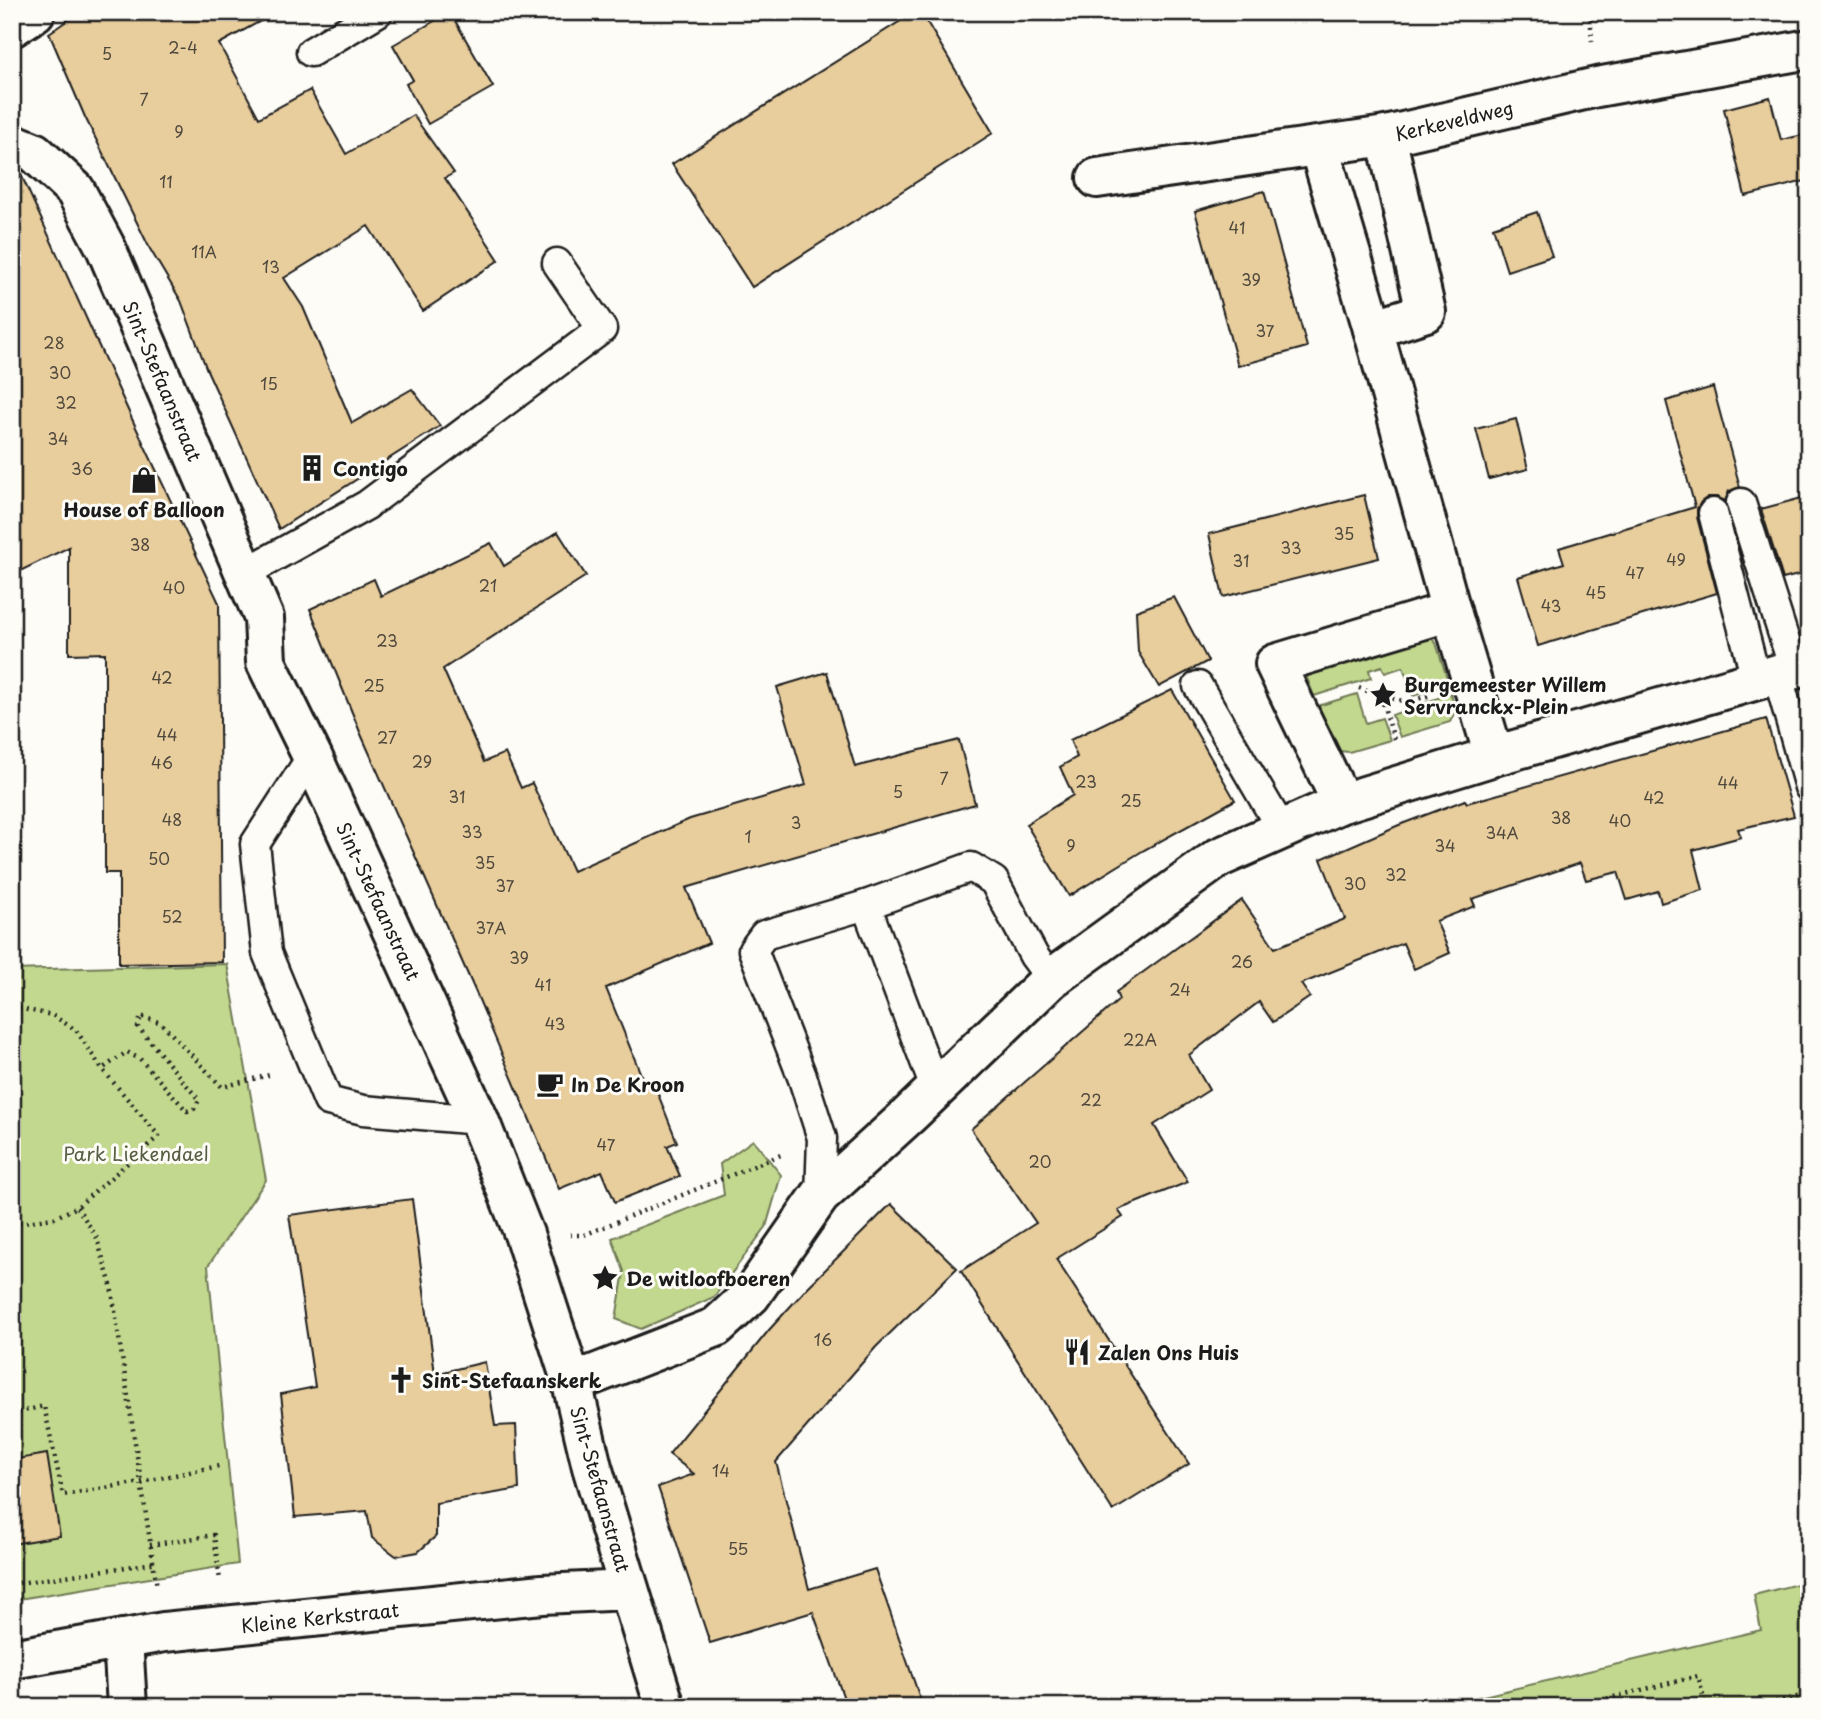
<svg xmlns="http://www.w3.org/2000/svg" width="1821" height="1719" font-family="'Playpen Sans',sans-serif">
<style>
.green{fill:#c2d88e;stroke:#6f7a55;stroke-width:2}
.building{fill:#e8cd9d;stroke:#1c1c1c;stroke-width:2}
.lines{fill:none;stroke-linecap:round;stroke-linejoin:round}
.lane-casing{stroke:#1c1c1c;stroke-width:33}
.street-casing{stroke:#1c1c1c;stroke-width:44}
.path{stroke:#1c1c1c;stroke-width:4.5;stroke-dasharray:2 5;stroke-linecap:butt}
.lane{stroke:#fdfcf7;stroke-width:28}
.street{stroke:#fdfcf7;stroke-width:38}
.labels{text-anchor:middle;dominant-baseline:central;stroke-width:6;stroke-linejoin:round;paint-order:stroke}
.number-label{font-size:16px;fill:#4f483c}
.street-label{font-size:19px;fill:#1c1c1c;stroke:#fdfcf7}
.poi-label{font-size:19px;font-weight:bold;fill:#1c1c1c;stroke:#fdfcf7;text-anchor:start}
.park-label{font-size:19px;fill:#565e44;stroke:#fdfcf7}
</style>
<rect width="100%" height="100%" fill="#fdfcf7"/>
<filter id="ink" filterUnits="userSpaceOnUse"><feTurbulence type="fractalNoise" baseFrequency=".0143" numOctaves="2"/><feDisplacementMap in="SourceGraphic" scale="14" xChannelSelector="R" yChannelSelector="G"/><feConvolveMatrix kernelMatrix="1 2 1 2 8 2 1 2 1" color-interpolation-filters="sRGB"/></filter>
<g filter="url(#ink)">
<g class="green">
<polygon points="1430,637 1436,643 1449,684 1413,696 1403,667 1385,673 1382,666 1369,670 1371,678 1314,696 1307,678 1311,668"/>
<polygon points="1451,693 1455,712 1450,722 1400,737 1392,715"/>
<polygon points="1357,694 1366,723 1382,718 1390,740 1349,752 1339,751 1332,744 1318,706"/>
<polygon points="227,964 266,1180 208,1266 238,1564 12,1600 12,970"/>
<polygon points="753,1140 781,1175 766,1227 714,1297 641,1329 616,1319 624,1271 612,1238 724,1195 720,1164"/>
<polygon points="1809,1581 1809,1707 1437,1707 1761,1630 1754,1595"/>
</g>
<g class="building">
<polygon points="80,12 277,12 219,44 259,118 310,90 346,154 413,115 454,173 445,178 499,260 423,311 368,226 284,278 303,307 352,423 412,389 440,426 279,529 207,370 181,301 150,249 85,117 49,33"/>
<polygon points="450,12 493,87 428,124 406,84 413,80 393,45"/>
<polygon points="915,12 921,12 993,133 752,287 672,164"/>
<polygon points="1770,97 1781,140 1803,135 1809,161 1809,180 1745,196 1724,109"/>
<polygon points="12,167 19,170 132,419 219,603 222,962 119,964 119,873 105,873 105,653 69,654 69,547 12,575"/>
<polygon points="1264,191 1307,347 1238,366 1195,211"/>
<polygon points="1537,212 1552,256 1507,271 1493,227"/>
<polygon points="1713,387 1740,487 1729,491 1725,501 1717,497 1708,497 1701,502 1697,509 1697,517 1717,593 1538,646 1518,577 1564,563 1559,548 1695,507 1666,401"/>
<polygon points="1516,419 1528,469 1489,479 1476,429"/>
<polygon points="1364,495 1379,558 1223,597 1209,534"/>
<polygon points="1809,496 1809,572 1783,579 1761,509"/>
<polygon points="558,532 586,576 443,669 484,762 505,753 521,788 532,783 573,871 690,819 806,785 777,687 827,672 855,767 959,740 975,804 686,888 709,943 606,988 646,1087 654,1084 677,1142 667,1146 680,1176 615,1202 602,1171 559,1189 477,995 360,732 310,609 374,579 381,596 491,543 504,566"/>
<polygon points="1174,597 1208,661 1159,687 1138,652 1136,611"/>
<polygon points="1172,690 1235,800 1144,850 1069,896 1026,824 1073,795 1060,767 1077,757 1070,740"/>
<polygon points="1766,719 1794,816 1738,829 1741,837 1693,850 1703,890 1661,903 1658,891 1627,900 1618,872 1586,880 1580,863 1472,899 1475,906 1436,921 1450,953 1414,969 1403,943 1301,984 1310,997 1273,1022 1259,1002 1189,1055 1209,1090 1154,1125 1188,1182 1118,1210 1123,1217 1056,1259 1189,1464 1113,1511 961,1271 1036,1223 971,1129 1119,1000 1116,992 1242,900 1275,948 1345,919 1321,859 1399,825 1465,800 1467,803"/>
<polygon points="412,1199 435,1374 485,1362 495,1426 516,1425 519,1489 436,1503 436,1536 418,1552 396,1556 372,1538 367,1511 295,1517 281,1394 315,1387 289,1215"/>
<polygon points="891,1204 957,1268 876,1347 776,1462 809,1589 875,1569 923,1707 847,1707 813,1612 710,1643 658,1487 694,1474 669,1454 769,1330 808,1287"/>
<polygon points="47,1454 60,1536 12,1544 12,1460"/>
</g>
<g class="lines">
<defs>
<g id="lane">
<polyline points="311,52 378,12"/>
<polyline points="1741,503 1794,669"/>
<polyline points="1713,513 1756,679"/>
<polyline points="245,573 367,505 602,329 557,263"/>
<polyline points="1777,673 1809,787"/>
<polyline points="1198,686 1282,830"/>
<polyline points="312,756 255,844 267,953 328,1101 363,1110 479,1120"/>
<polyline points="866,905 935,1088"/>
<polyline points="820,1196 822,1138 803,1079 753,950 764,935 866,905 971,867 994,881 1034,956 1051,979"/>
</g>
<g id="street">
<polyline points="12,27 35,12"/>
<polyline points="12,143 34,152 75,190 106,248 264,618 266,662 312,756 479,1120 524,1234 572,1383 592,1467 665,1707"/>
<polyline points="1319,147 1373,329 1426,312 1386,136"/>
<polyline points="1097,178 1386,136 1597,87 1809,49"/>
<polyline points="1373,329 1451,611 1494,756"/>
<polyline points="1342,803 1275,664 1451,611"/>
<polyline points="572,1383 716,1327 751,1295 820,1196 908,1116 1051,979 1218,858 1342,803 1494,756 1809,665"/>
<polyline points="123,1639 127,1707"/>
<polyline points="12,1659 164,1632 542,1594 629,1590"/>
</g>
</defs>
<use href="#lane" class="lane-casing"/>
<use href="#street" class="street-casing"/>
<g class="path">
<polyline points="1590,12 1592,41"/>
<polyline points="1359,688 1380,696 1408,702 1431,695"/>
<polyline points="1381,697 1394,739"/>
<polyline points="12,1007 52,1015 76,1030 102,1069 127,1052 140,1059 187,1111 194,1109 199,1100 138,1027 141,1016 161,1023 222,1087 273,1074"/>
<polyline points="77,1207 96,1236 111,1285 157,1587"/>
<polyline points="12,1224 54,1218 77,1207 159,1136 102,1069"/>
<polyline points="570,1235 584,1235 783,1154"/>
<polyline points="12,1414 44,1406 63,1495 141,1482 219,1466"/>
<polyline points="150,1545 214,1535 220,1580"/>
<polyline points="12,1584 153,1563"/>
<polyline points="1805,1695 1808,1707"/>
<polyline points="1573,1707 1698,1676 1706,1707"/>
<polyline points="1755,1707 1809,1694"/>
</g>
<use href="#lane" class="lane"/>
<use href="#street" class="street"/>
</g>
</g>
<defs>
<symbol id="building-bare" viewBox="-9 -9 18 18"><path d="M-4-6H4V6H1V3H-1V6H-4ZM-2.5-4.3h1.7v1.8h-1.7ZM.8-4.3h1.7v1.8H.8ZM-2.5-1h1.7V.8h-1.7ZM.8-1h1.7V.8H.8Z" fill="#1c1c1c" stroke="#fdfcf7" stroke-width="2.5" paint-order="stroke"/></symbol>
<symbol id="shop-bare" viewBox="-9 -9 18 18"><path d="M-5-2.5h2.3a2.7 3.5 0 0 1 5.4 0H5L5.5 6h-11ZM-1.5-2.5h3a1.5 2.3 0 0 0-3 0Z" fill="#1c1c1c" stroke="#fdfcf7" stroke-width="2.5" paint-order="stroke"/></symbol>
<symbol id="sight-bare" viewBox="-9 -9 18 18"><path d="M0-6L1.8-2.2L6-1.7L2.9 1.2L3.7 5.4L0 3.3L-3.7 5.4L-2.9 1.2L-6-1.7L-1.8-2.2Z" fill="#1c1c1c" stroke="#fdfcf7" stroke-width="2.5" paint-order="stroke"/></symbol>
<symbol id="cafe-bare" viewBox="-9 -9 18 18"><path d="M-5.5-4.5H6V0H3Q3 3.5 0 3.5H-2.5Q-5.5 3.5-5.5 0ZM3-3.2v2h1.7v-2ZM-6 4.5H4V6H-6Z" fill="#1c1c1c" stroke="#fdfcf7" stroke-width="2.5" paint-order="stroke"/></symbol>
<symbol id="restaurant-bare" viewBox="-9 -9 18 18"><path d="M-5-6h1v4h1v-4h1v4h1v-4h1v5L-1.5 .5V6h-2V.5L-5-1ZM5-6V6H3V1.5H1.5Q1.5-4 5-6Z" fill="#1c1c1c" stroke="#fdfcf7" stroke-width="2.5" paint-order="stroke"/></symbol>
<symbol id="church-bare" viewBox="-9 -9 18 18"><path d="M-1.2-6h2.4v3.5h3.3v2.4h-3.3V6h-2.4V-.1h-3.3v-2.4h3.3Z" fill="#1c1c1c" stroke="#fdfcf7" stroke-width="2.5" paint-order="stroke"/></symbol>
</defs>
<g fill-rule="evenodd">
<use href="#building-bare" x="293" y="449" width="38" height="38"/>
<use href="#shop-bare" x="125" y="461" width="38" height="38"/>
<use href="#sight-bare" x="1364" y="676" width="38" height="38"/>
<use href="#cafe-bare" x="531" y="1065" width="38" height="38"/>
<use href="#sight-bare" x="586" y="1259" width="38" height="38"/>
<use href="#restaurant-bare" x="1058" y="1333" width="38" height="38"/>
<use href="#church-bare" x="382" y="1361" width="38" height="38"/>
</g>
<g class="labels">
<g class="number-label">
<text x="183" y="47">2-4</text>
<text x="107" y="53">5</text>
<text x="144" y="99">7</text>
<text x="179" y="131">9</text>
<text x="166" y="181">11</text>
<text x="1237" y="227">41</text>
<text x="204" y="251">11A</text>
<text x="271" y="266">13</text>
<text x="1251" y="279">39</text>
<text x="1265" y="330">37</text>
<text x="54" y="342">28</text>
<text x="60" y="372">30</text>
<text x="269" y="383">15</text>
<text x="66" y="402">32</text>
<text x="58" y="438">34</text>
<text x="82" y="468">36</text>
<text x="1344" y="533">35</text>
<text x="140" y="544">38</text>
<text x="1291" y="547">33</text>
<text x="1676" y="559">49</text>
<text x="1241" y="560">31</text>
<text x="1635" y="572">47</text>
<text x="488" y="585">21</text>
<text x="174" y="587">40</text>
<text x="1596" y="592">45</text>
<text x="1551" y="605">43</text>
<text x="387" y="640">23</text>
<text x="162" y="677">42</text>
<text x="374" y="685">25</text>
<text x="167" y="734">44</text>
<text x="387" y="737">27</text>
<text x="422" y="761">29</text>
<text x="162" y="762">46</text>
<text x="944" y="778">7</text>
<text x="1086" y="781">23</text>
<text x="1728" y="782">44</text>
<text x="898" y="791">5</text>
<text x="457" y="796">31</text>
<text x="1654" y="797">42</text>
<text x="1131" y="800">25</text>
<text x="1561" y="817">38</text>
<text x="172" y="819">48</text>
<text x="1620" y="820">40</text>
<text x="796" y="822">3</text>
<text x="472" y="831">33</text>
<text x="1502" y="832">34A</text>
<text x="748" y="836">1</text>
<text x="1071" y="845">9</text>
<text x="1445" y="845">34</text>
<text x="159" y="858">50</text>
<text x="485" y="862">35</text>
<text x="1396" y="874">32</text>
<text x="1355" y="883">30</text>
<text x="505" y="885">37</text>
<text x="172" y="916">52</text>
<text x="491" y="927">37A</text>
<text x="519" y="957">39</text>
<text x="1242" y="961">26</text>
<text x="543" y="984">41</text>
<text x="1180" y="989">24</text>
<text x="555" y="1023">43</text>
<text x="1140" y="1039">22A</text>
<text x="1091" y="1099">22</text>
<text x="606" y="1144">47</text>
<text x="1040" y="1161">20</text>
<text x="823" y="1339">16</text>
<text x="721" y="1470">14</text>
<text x="738" y="1548">55</text>
</g>
<g class="street-label">
<text transform="translate(1454 120) rotate(-13)">Kerkeveldweg</text>
<text transform="translate(163 381) rotate(67)">Sint-Stefaanstraat</text>
<text transform="translate(379 901) rotate(65)">Sint-Stefaanstraat</text>
<text transform="translate(601 1489) rotate(74)">Sint-Stefaanstraat</text>
<text transform="translate(320 1617) rotate(-6)">Kleine Kerkstraat</text>
</g>
<g class="poi-label">
<text x="333" y="468">Contigo</text>
<text x="144" y="509" text-anchor="middle">House of Balloon</text>
<text x="1404" y="684">Burgemeester Willem<tspan x="1404" dy="22">Servranckx-Plein</tspan></text>
<text x="571" y="1084">In De Kroon</text>
<text x="626" y="1278">De witloofboeren</text>
<text x="1098" y="1352">Zalen Ons Huis</text>
<text x="422" y="1380">Sint-Stefaanskerk</text>
</g>
<g class="park-label">
<text x="136" y="1153">Park Liekendael</text>
</g>
</g>
<rect width="1821" height="1719" fill="none" stroke="#fdfcf7" stroke-width="42"/>
<rect x="21" y="21" width="1779" height="1677" fill="none" stroke="#1c1c1c" stroke-width="2.5" filter="url(#ink)"/>
</svg>
